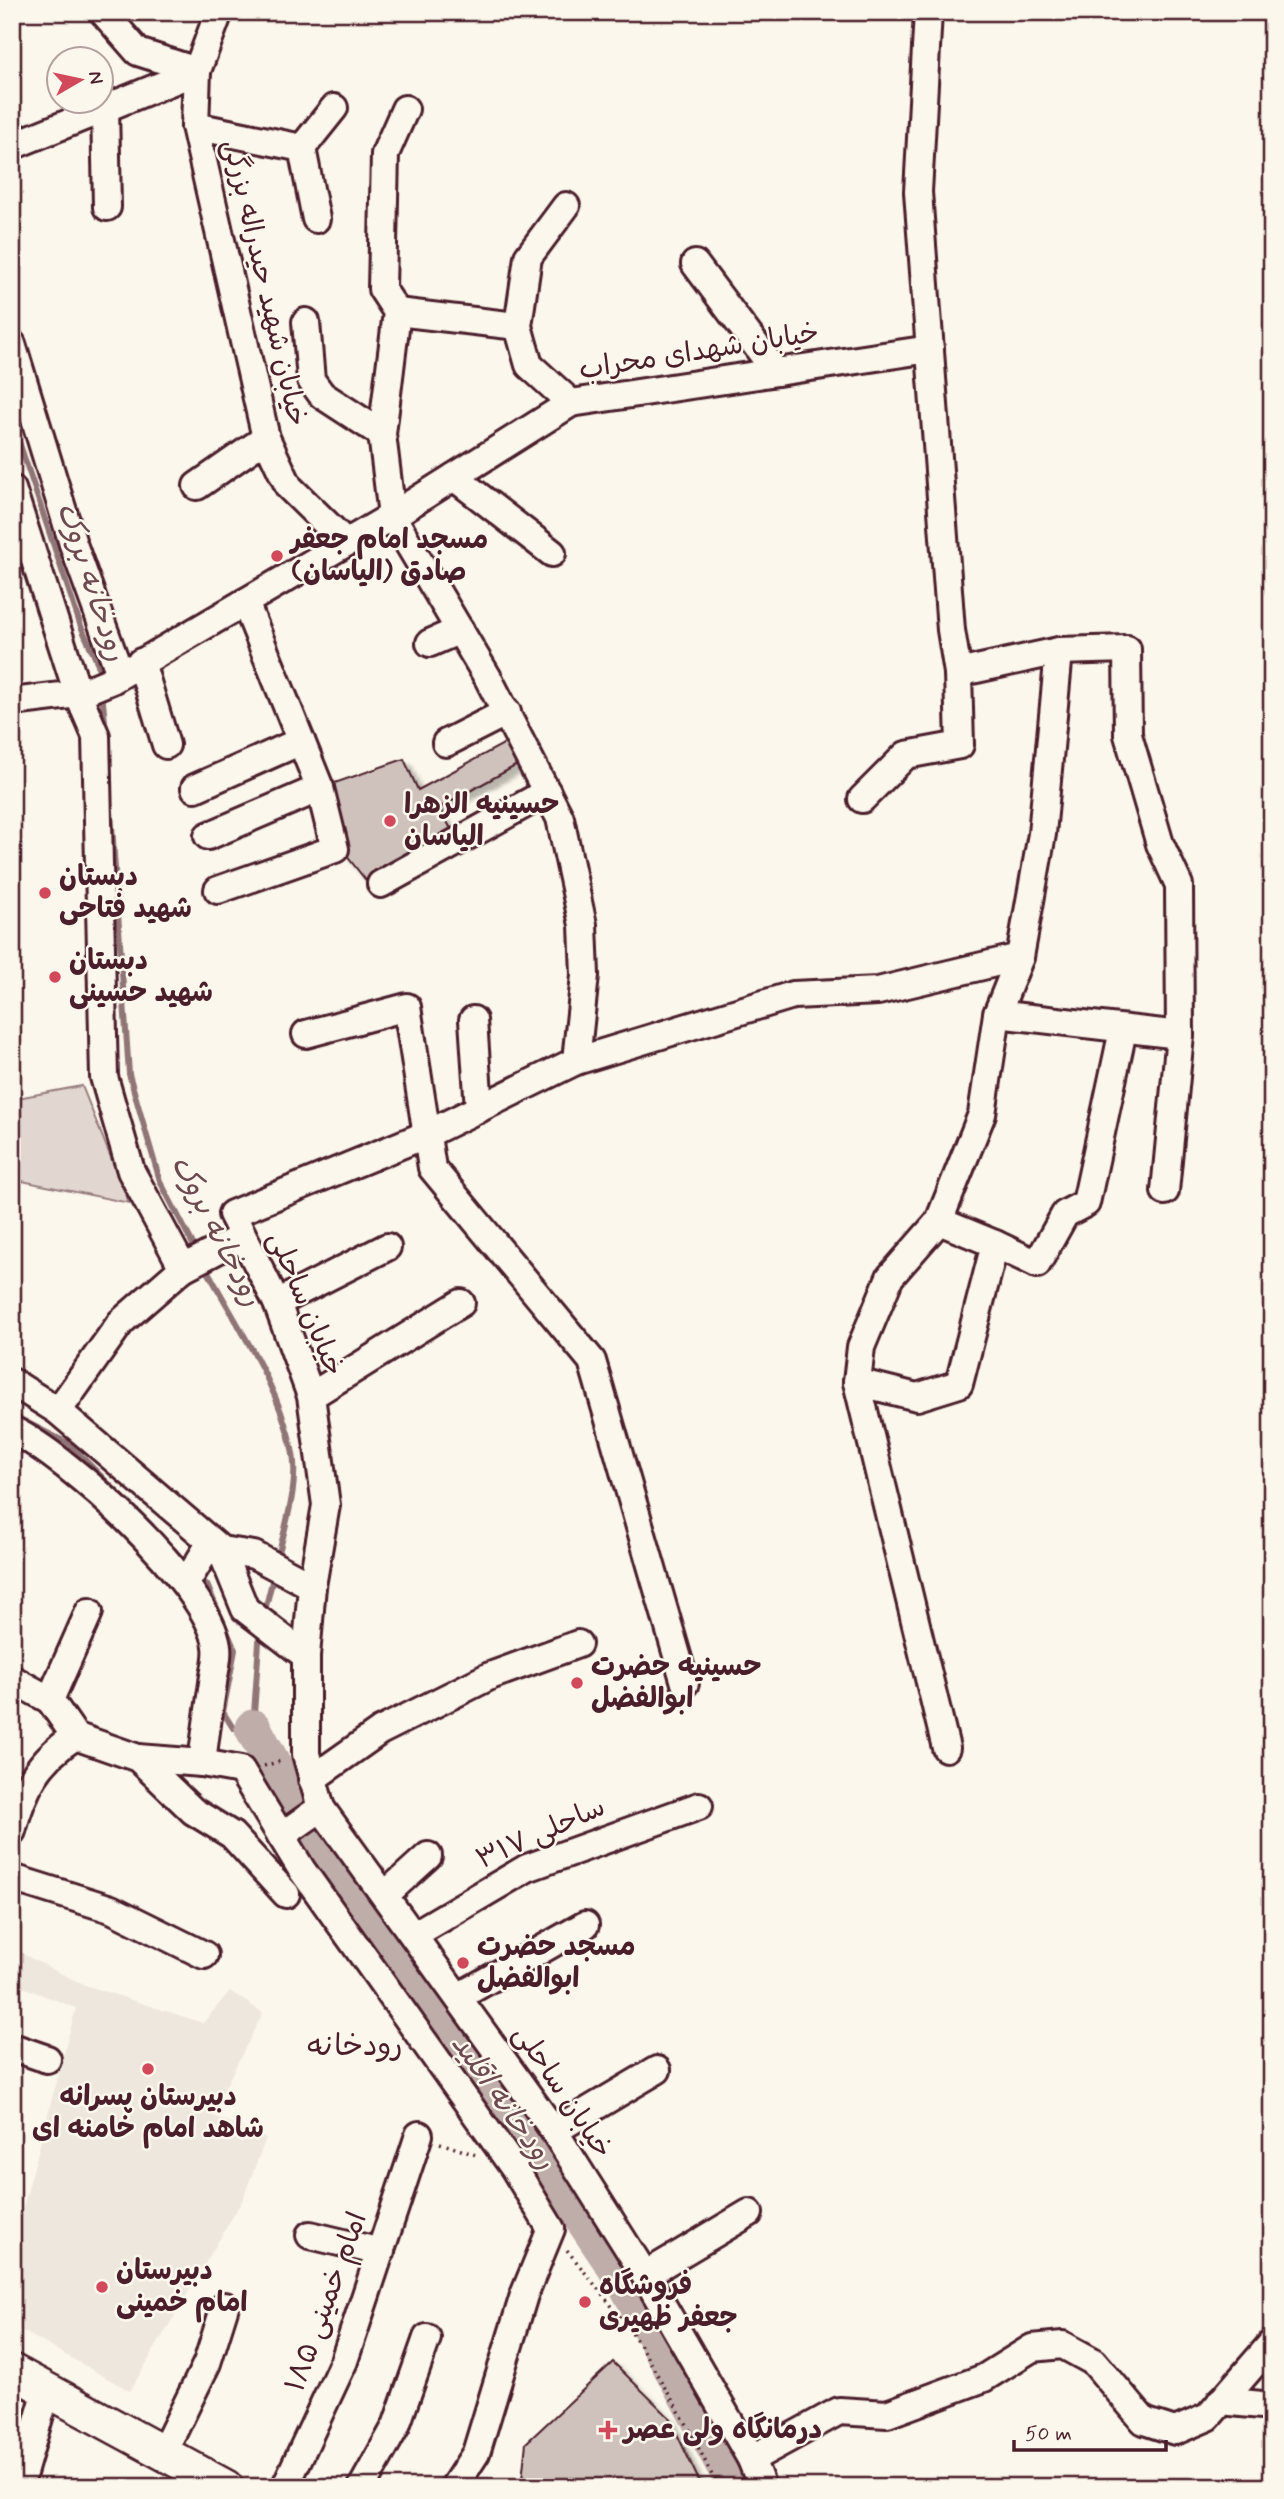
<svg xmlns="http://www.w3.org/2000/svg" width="1284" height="2499" font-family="Mynerve,'Playpen Sans Arabic',sans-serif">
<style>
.built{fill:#eee7de}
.green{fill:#e2d7d0;stroke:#967b7e;stroke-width:2}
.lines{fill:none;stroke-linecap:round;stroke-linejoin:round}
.stream{stroke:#907477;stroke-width:6}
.river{stroke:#bfadaa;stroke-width:37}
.building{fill:#cfc2bc;stroke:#4a1f2b;stroke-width:2;filter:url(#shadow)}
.minor-casing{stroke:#4a1f2b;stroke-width:32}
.major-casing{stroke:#4a1f2b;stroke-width:38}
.path{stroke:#4a1f2b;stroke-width:3.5;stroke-dasharray:2 5;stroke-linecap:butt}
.minor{stroke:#fbf7ec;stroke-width:26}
.major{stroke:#fbf7ec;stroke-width:33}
.poi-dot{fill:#d1495b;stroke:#fbf7ec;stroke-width:2.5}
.labels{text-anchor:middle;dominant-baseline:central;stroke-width:5;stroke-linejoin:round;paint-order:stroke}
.street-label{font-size:28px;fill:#4a1f2b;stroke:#fbf7ec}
.poi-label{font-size:28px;font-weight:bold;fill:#4a1f2b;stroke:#fbf7ec;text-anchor:start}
.water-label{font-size:30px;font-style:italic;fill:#6d4a51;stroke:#fbf7ec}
.neighbourhood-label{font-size:30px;fill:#4a1f2b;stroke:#fbf7ec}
</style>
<defs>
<filter id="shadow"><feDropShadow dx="6" dy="6" stdDeviation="2" flood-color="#0004"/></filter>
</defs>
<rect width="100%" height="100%" fill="#fbf7ec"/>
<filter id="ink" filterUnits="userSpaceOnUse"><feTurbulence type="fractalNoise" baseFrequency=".0143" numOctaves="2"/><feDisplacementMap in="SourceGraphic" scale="14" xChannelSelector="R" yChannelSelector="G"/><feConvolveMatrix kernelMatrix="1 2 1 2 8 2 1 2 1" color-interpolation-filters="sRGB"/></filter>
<g filter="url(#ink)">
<polygon class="built" points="21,1953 82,1984 203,2023 230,1991 263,2013 211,2115 266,2138 242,2201 130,2391 12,2325 12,2250 76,2008 12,1983"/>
<polygon class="green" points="82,1086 129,1203 12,1179 12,1099"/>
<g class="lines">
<g class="stream">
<polyline points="12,421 80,624 98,664 100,678"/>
<polyline points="102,693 106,731"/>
<polyline points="111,811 129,1074 160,1181 197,1252"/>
<path d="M204,1264c31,59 74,119 88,185 8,32 -7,79 -15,111"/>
<polyline points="12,1415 69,1444 139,1514"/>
<polyline points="173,1549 190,1567"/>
<polyline points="197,1575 207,1585 235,1650 223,1712 233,1728 253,1728 260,1628"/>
<polyline points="264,1614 274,1574"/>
</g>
<polyline class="river" points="253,1728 318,1848 484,2071 626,2283 736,2487"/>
</g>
<g class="building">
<polygon points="505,743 517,765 439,808 454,834 368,883 346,855 320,788 404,759 418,790"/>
<polygon points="613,2362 669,2417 702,2487 516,2487 522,2479 526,2443"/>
</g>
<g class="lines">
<defs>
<g id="minor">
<polyline points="103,12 138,52 197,71"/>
<polyline points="219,12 197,71 195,126 266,438 289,487 346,543"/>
<polyline points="928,12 918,192 951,630 958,673 1059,651 1127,649 1128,735 1160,844 1179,885 1180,1035 1165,1191"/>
<polyline points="105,106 107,207"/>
<polyline points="405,109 385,154 382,289 397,312 382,434 392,516 488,678 560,818 583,925 585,975 576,1061"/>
<polyline points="195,126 302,148 316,219"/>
<polyline points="12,146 197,71"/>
<polyline points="302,148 334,108"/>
<polyline points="566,206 528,257 518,326 529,365 571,403"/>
<polyline points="695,264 776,372"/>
<polyline points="397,312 518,326"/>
<polyline points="306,322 311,380 322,395 382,434"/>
<polyline points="12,344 73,544 120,674"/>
<polyline points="454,477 552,553"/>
<polyline points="197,486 266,438"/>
<polyline points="12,489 78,694 96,736 104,1077 131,1171 183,1268 121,1322 58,1411"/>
<polyline points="430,643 460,630"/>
<polyline points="141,662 166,745"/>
<polyline points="12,702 78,694 112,680 392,516 571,403 930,349"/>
<polyline points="446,743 507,712"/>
<polyline points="195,788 301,741"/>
<polyline points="862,799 906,755 960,745 958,673"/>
<polyline points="208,836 320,788"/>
<polyline points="381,884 547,792"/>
<polyline points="218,890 335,849 320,788 245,602"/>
<polyline points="997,1014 1180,1035"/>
<polyline points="473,1020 479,1109"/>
<polyline points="306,1034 407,1007 432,1168 592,1361 685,1683"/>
<polyline points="995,1244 1037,1264 1065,1214 1086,1203 1123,1030"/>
<polyline points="183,1268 242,1237"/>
<polyline points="277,1303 387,1247"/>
<polyline points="12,1382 58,1411 221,1550 254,1555 312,1586"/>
<polyline points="857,1382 917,1397 959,1384 995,1244 939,1221"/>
<polyline points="311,1396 461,1303"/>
<path d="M12,1430c56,26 197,155 205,216 2,12 -3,26 -4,37 -4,27 -8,53 -11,80"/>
<polyline points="221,1550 245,1609 306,1656"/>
<polyline points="186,1583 211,1542"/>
<polyline points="12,1679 50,1700"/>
<polyline points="75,1736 50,1700 89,1612"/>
<polyline points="946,1748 857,1382 861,1347 890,1277 939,1221 982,1114 997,1014 1020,957 1042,834 1059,651"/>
<polyline points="138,1758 193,1811 232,1835 286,1894"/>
<polyline points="312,1779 380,1731 490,1676 578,1644"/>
<path d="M12,1831c11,-42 26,-71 63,-95l63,22 64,5 39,7 61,100 212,298 37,61 -27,66 -48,158 -22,34"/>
<polyline points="281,1836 321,1808"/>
<polyline points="12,1878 111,1909 204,1955"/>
<polyline points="385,1895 428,1856"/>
<polyline points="415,1934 527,1868 699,1806"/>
<polyline points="458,1997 585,1925"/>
<polyline points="12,2047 47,2059"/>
<polyline points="554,2131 657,2070"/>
<polyline points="310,2235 381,2252"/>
<polyline points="645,2275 749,2213"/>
<polyline points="1221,2401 1272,2406"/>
<polyline points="163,2453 207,2363 225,2306"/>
<polyline points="751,2459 839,2411 887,2414 984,2378 1032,2348 1063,2345 1094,2362 1144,2421 1175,2431 1208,2417 1272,2343"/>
<polyline points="19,2487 47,2390"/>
<polyline points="285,2487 344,2361 419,2135"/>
<polyline points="362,2487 396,2426 427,2338"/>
<polyline points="762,2487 751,2459 645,2275 554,2131 321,1808 306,1754 306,1656 312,1586 326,1505 311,1396 277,1303 232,1214 425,1135 576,1061 793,995 878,991 1020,957"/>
</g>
<polyline id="major" points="12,2371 226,2487"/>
</defs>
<use href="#minor" class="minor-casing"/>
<use href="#major" class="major-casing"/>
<g class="path">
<polyline points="264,1766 284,1760"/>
<polyline points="440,2143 476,2155"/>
<polyline points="567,2250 630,2329 686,2423 718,2487"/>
</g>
<use href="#minor" class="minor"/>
<use href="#major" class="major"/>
</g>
</g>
<g class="poi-dot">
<circle cx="277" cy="556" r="7"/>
<circle cx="390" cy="821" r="7"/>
<circle cx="45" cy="893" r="7"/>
<circle cx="55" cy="977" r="7"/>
<circle cx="577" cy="1683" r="7"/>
<circle cx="463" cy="1963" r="7"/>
<circle cx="148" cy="2069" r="7"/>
<circle cx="102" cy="2287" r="7"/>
<circle cx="585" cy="2302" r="7"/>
<path d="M604.5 2419.5h7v7h7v7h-7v7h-7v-7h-7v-7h7z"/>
</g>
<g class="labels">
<g class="street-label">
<text transform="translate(264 283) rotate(77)">خیابان شهید حیدراله بزرگی</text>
<text transform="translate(699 352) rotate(-9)">خیابان شهدای محراب</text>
<text transform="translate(305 1304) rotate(67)">خیابان ساحلی</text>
<text transform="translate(541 1834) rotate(-24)">ساحلی ۳۱۷</text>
<text transform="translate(562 2092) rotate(56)">خیابان ساحلی</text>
<text transform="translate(327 2302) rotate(-70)">امام خمینی ۱۸۵</text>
</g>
<g class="poi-label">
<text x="291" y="540">مسجد امام جعفر<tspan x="291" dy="32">صادق (الیاسان)</tspan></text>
<text x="404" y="805">حسینیه الزهرا<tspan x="404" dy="32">الیاسان</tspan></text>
<text x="59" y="877">دبستان<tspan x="59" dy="32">شهید فتاحی</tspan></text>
<text x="69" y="961">دبستان<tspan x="69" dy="32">شهید حسینی</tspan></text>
<text x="591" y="1667">حسینیه حضرت<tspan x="591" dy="32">ابوالفضل</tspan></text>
<text x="477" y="1947">مسجد حضرت<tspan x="477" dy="32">ابوالفضل</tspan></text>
<text x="148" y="2097" text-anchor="middle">دبیرستان پسرانه<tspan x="148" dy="32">شاهد امام خامنه ای</tspan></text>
<text x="116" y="2271">دبیرستان<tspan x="116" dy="32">امام خمینی</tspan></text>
<text x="599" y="2286">فروشگاه<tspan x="599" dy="32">جعفر ظهیری</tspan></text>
<text x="624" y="2430">درمانگاه ولی عصر</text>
</g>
<g class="water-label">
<text transform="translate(91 582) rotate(72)">رودخانه بروک</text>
<text transform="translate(216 1231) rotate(63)">رودخانه بروک</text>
<text transform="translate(503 2102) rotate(55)">رودخانه اقلید</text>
</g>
<g class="neighbourhood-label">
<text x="355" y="2046">رودخانه</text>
</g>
</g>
<rect width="1284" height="2499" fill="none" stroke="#fbf7ec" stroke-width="42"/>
<rect x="21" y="21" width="1242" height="2457" fill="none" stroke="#4a1f2b" stroke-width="2.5" filter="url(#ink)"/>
<g transform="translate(80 80) rotate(81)"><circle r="33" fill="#fbf7ec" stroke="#b4a19f" stroke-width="2"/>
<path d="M0-5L12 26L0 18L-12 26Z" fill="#d1495b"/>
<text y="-10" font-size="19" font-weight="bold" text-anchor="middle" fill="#4a1f2b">N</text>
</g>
<path d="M1014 2440v10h152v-10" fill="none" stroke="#4a1f2b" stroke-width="3.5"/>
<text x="1025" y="2440" font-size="21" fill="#4a1f2b" stroke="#fbf7ec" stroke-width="5" paint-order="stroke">50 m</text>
</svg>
